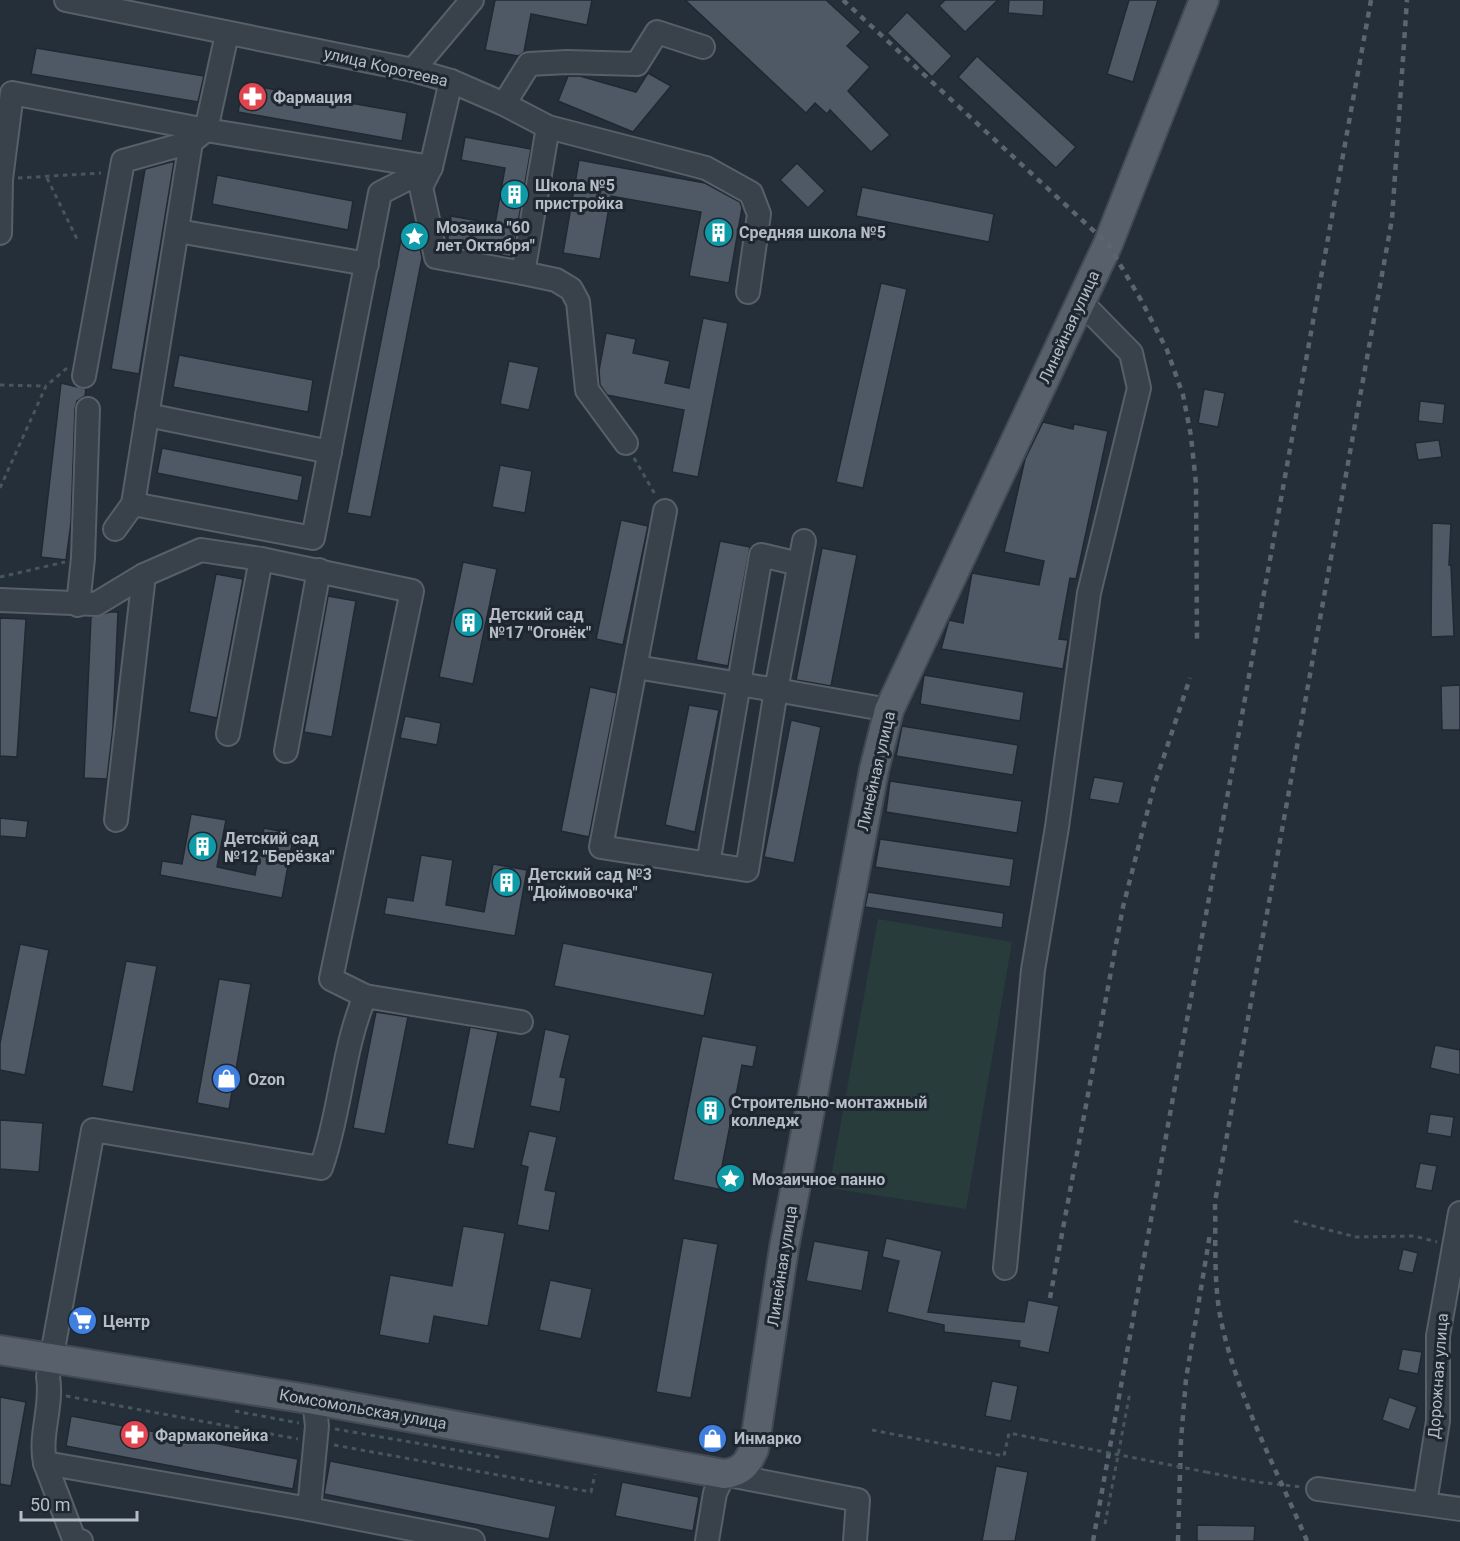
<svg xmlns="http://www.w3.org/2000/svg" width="1460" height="1541" font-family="Roboto,sans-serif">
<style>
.green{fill:#283c3c}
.building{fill:#4e5965;stroke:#202832;stroke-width:1.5}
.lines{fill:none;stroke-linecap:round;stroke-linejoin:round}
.minor-casing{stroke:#575f69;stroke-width:26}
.major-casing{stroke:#424a54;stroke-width:32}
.path{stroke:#455759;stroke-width:3;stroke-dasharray:4.5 4.5;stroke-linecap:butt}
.minor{stroke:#39414b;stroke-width:22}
.major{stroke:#57606b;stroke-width:28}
.rail{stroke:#5b6571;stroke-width:4.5;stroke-dasharray:6 6;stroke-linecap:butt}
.path-bridge{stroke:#455759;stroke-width:3;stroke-dasharray:4.5 4.5;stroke-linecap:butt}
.labels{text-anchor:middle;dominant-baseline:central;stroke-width:6;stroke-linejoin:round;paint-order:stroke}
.street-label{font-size:16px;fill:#b5bcc6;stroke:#1e2630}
.poi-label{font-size:16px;font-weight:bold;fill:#b5bcc6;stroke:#1e2630;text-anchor:start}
</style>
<rect width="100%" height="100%" fill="#252f3a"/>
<polygon class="green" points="878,919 1012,942 966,1209 829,1188"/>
<g class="building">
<polygon points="495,0 592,0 587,25 531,14 524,52 518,56 485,50"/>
<polygon points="685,0 826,0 861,32 847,46 870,67 848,91 890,135 871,152 830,110 827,114 815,103 806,113"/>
<polygon points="945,0 998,0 965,32 939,6"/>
<polygon points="1009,0 1044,0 1043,16 1008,13"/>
<polygon points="1129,0 1158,0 1133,82 1107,74"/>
<polygon points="907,12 952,56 932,77 887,33"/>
<polygon points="36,48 204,76 198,102 31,74"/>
<polygon points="977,56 1076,147 1056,168 958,77"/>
<polygon points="648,73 671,86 633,132 558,101 568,76 580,76 636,92"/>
<polygon points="243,84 407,113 402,141 238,112"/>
<polygon points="465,137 531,149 512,257 447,245 451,216 495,224 505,168 461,160"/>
<polygon points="579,160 705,183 740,202 742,208 729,283 689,276 701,212 611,196 600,259 563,253"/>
<polygon points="171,162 174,162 139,374 111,369 145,169"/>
<polygon points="797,163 825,191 808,208 780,180"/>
<polygon points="217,175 353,201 348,230 212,204"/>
<polygon points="862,187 994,214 989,242 856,216"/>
<polygon points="402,234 418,237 422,258 371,517 347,513"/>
<polygon points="881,283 907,289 863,488 836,482"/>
<polygon points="703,318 728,323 698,477 672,472 684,410 607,395 600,385 599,370 606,333 636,339 633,353 670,361 665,383 689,388"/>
<polygon points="179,355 313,380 308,412 173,387"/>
<polygon points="509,361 539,367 529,410 500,404"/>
<polygon points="61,383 86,389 85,396 77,401 75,409 71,523 66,560 41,557"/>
<polygon points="1204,389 1225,393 1218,427 1198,423"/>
<polygon points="1420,401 1445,404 1443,424 1418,421"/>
<polygon points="1043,422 1073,429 1074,424 1108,431 1076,579 1070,578 1059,639 1068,640 1063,669 941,649 949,620 963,623 972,573 1039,585 1044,561 1004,552 1025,459"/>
<polygon points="1439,440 1442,457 1418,460 1415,443"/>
<polygon points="162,448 303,476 298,501 157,473"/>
<polygon points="500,465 532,471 525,513 492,507"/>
<polygon points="621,520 648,526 623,645 596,639"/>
<polygon points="1432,523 1451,524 1449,565 1451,565 1454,636 1431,637"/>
<polygon points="720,541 750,547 728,666 696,660"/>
<polygon points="822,548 857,555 831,686 796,680"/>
<polygon points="463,562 497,569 473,684 439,677"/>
<polygon points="216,574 243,579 217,718 189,712"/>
<polygon points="328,596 356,601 332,737 304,732"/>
<polygon points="110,612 118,612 113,727 107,779 84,778 91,617"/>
<polygon points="0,618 26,619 17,757 0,756"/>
<polygon points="924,675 1024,692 1020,721 920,704"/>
<polygon points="1460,685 1460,730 1442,730 1441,686"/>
<polygon points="590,687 617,693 589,837 561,831"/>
<polygon points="689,705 719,710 695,832 665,825"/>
<polygon points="405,716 441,723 437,745 400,738"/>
<polygon points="791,720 821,727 794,863 764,857"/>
<polygon points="902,726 1018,745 1013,775 896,756"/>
<polygon points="1094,777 1124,782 1119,804 1089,799"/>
<polygon points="890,781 1022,801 1017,833 886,812"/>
<polygon points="191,814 226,820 217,867 255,875 264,828 294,834 282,898 160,875 162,861 182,864"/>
<polygon points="0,818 28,821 26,838 0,836"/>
<polygon points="880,839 1014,859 1010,887 875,867"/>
<polygon points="421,855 453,860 446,905 484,912 493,864 527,870 515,936 384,914 387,897 413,901"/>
<polygon points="868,892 1004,913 1002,928 865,907"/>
<polygon points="563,943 713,973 704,1016 554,986"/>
<polygon points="20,944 49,950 25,1075 0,1070 0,1043"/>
<polygon points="126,961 157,966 133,1092 102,1086"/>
<polygon points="219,979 251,984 229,1109 197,1103"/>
<polygon points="376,1012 408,1017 385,1134 353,1128"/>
<polygon points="470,1027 498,1032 474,1149 447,1144"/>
<polygon points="545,1029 570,1035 560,1077 566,1078 560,1112 530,1106"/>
<polygon points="702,1036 757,1046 753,1067 742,1065 722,1166 732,1168 728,1191 673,1180"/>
<polygon points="1435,1045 1460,1050 1460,1075 1430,1068"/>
<polygon points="1430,1114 1454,1117 1451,1137 1427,1133"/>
<polygon points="0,1120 43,1123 39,1172 0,1169"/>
<polygon points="529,1131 557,1137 545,1190 556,1192 549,1231 517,1225 528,1167 521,1165"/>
<polygon points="1420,1163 1437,1166 1432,1191 1415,1188"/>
<polygon points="463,1226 505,1233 488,1326 434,1316 429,1344 379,1335 390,1275 452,1286"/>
<polygon points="683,1238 718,1244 691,1398 656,1392"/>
<polygon points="886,1238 942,1251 928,1312 1024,1322 1028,1300 1059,1306 1049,1353 1019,1347 1020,1341 944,1332 944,1325 887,1312 899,1261 882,1257"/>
<polygon points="814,1241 869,1251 862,1291 806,1281"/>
<polygon points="1403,1249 1418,1253 1413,1273 1398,1270"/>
<polygon points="550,1280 592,1289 581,1339 539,1330"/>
<polygon points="74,1310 93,1313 90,1332 71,1329"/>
<polygon points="1402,1349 1422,1352 1418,1374 1398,1370"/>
<polygon points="992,1381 1018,1386 1011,1421 985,1416"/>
<polygon points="0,1397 26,1402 11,1486 0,1484"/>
<polygon points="1389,1397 1417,1407 1409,1430 1382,1420"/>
<polygon points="71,1416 298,1459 293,1489 66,1446"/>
<polygon points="330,1461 556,1506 549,1539 324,1494"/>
<polygon points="996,1466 1028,1472 1015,1541 982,1541"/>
<polygon points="622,1482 699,1497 693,1531 615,1516"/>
<polygon points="1197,1525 1255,1526 1254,1541 1197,1541"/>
</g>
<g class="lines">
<defs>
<g id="minor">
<polyline points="66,0 413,70 451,81 504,104 529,64 567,62 637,64 657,32 703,47"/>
<polyline points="227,34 206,130 431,167 421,187 436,257 523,273"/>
<polyline points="413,70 472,0"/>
<polyline points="504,104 548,127 706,168 751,193 759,214 748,292"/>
<polyline points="548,127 523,273 556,280 571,289 578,302 587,390 626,443"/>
<polyline points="178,231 367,264"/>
<polyline points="0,233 1,179 12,93 206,130"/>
<polyline points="84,376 123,161 191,142"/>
<polyline points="147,415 330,452"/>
<polyline points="133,504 313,538 380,193 431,167 451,81"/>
<polyline points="665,511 601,847 747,870 776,690 889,710"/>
<polyline points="115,529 133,504 191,142 206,130"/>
<polyline points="0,600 96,604 144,575 201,550 261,559 412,591 331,979 365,996"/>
<polyline points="78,605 83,558 88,409"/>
<polyline points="636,667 776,690 804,541"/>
<polyline points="228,734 261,559"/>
<polyline points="286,751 319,570"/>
<polyline points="116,820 144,575"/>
<polyline points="708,864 761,555 799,564"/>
<polyline points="1005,1268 1033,970 1057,827 1089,593 1139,388 1131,353 1081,302"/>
<polyline points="45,1463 74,1539 81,1541"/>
<polyline points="1318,1489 1460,1509"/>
<polyline points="1425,1503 1438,1421 1438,1336 1460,1213"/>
<polyline points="309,1509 317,1426 314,1400"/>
<path d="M473,1541l-164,-32 -264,-46c-6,-29 8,-57 3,-86l45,-247 228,38c20,-57 21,-117 44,-172l156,26"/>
<polyline points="707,1541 715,1493 724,1474 858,1500 855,1541"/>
</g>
<path id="major" d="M0,1350l314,50 410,74c17,-2 23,-9 30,-25l30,-201 90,-478 15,-60 219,-466 96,-244"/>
</defs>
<use href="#minor" class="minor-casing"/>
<use href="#major" class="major-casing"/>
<g class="path">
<polyline points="18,178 101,173"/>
<polyline points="47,178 78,241"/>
<polyline points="0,385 46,386"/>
<polyline points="634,458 656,496"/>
<polyline points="0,488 46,386 67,368"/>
<polyline points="0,577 65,562"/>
<polyline points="1294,1221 1356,1237 1414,1236 1437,1242"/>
<polyline points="66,1396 298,1439"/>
<polyline points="235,1411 299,1423"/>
<polyline points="335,1429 503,1458"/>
<polyline points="872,1430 1004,1456 1009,1433 1044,1440"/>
<polyline points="334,1445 591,1492 595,1474"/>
<polyline points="1206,1472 1258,1482 1301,1487"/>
<polyline points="1105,1524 1130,1392"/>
</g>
<use href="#minor" class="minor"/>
<use href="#major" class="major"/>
<g class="rail">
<polyline points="843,0 1108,244 1141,300 1167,350 1183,395 1191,436 1196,484 1197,639"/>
<polyline points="1050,1298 1123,907 1154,786 1190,678"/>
<polyline points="1093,1541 1371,0"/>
<polyline points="1178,1541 1181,1440 1186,1379 1210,1234"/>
<path d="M1307,1541c-30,-71 -68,-140 -85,-216 -9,-39 -6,-82 -7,-123l177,-983 15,-219"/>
</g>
<polyline class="path-bridge" points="1044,1440 1206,1472"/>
</g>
<defs>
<symbol id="pharmacy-disc" viewBox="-11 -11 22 22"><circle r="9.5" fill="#e0444e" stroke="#1e2630"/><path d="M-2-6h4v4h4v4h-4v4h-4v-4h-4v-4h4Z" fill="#fff"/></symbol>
<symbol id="building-disc" viewBox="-11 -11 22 22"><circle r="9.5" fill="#0f9aa8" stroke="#1e2630"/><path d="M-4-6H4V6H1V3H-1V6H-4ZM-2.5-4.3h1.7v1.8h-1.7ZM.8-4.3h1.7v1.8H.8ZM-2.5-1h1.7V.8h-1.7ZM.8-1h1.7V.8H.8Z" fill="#fff"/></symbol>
<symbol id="sight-disc" viewBox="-11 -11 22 22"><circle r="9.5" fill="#0f9aa8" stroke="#1e2630"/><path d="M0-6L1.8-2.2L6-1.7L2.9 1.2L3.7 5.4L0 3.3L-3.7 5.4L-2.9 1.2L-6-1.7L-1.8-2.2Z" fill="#fff"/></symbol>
<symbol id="shop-disc" viewBox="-11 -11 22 22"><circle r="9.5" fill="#3f7fe0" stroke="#1e2630"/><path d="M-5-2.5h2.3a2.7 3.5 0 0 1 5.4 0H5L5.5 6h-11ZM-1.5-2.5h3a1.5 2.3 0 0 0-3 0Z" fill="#fff"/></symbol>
<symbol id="supermarket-disc" viewBox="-11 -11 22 22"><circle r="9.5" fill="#3f7fe0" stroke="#1e2630"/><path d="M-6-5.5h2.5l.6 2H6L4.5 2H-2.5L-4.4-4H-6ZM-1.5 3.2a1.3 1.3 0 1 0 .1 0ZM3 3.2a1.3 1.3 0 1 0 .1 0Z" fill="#fff"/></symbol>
</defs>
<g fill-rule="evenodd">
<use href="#pharmacy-disc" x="236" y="80" width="33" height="33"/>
<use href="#building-disc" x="498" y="178" width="33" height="33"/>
<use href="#building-disc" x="702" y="216" width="33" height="33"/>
<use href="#sight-disc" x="398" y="220" width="33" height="33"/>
<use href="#building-disc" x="452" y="606" width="33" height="33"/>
<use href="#building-disc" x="186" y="830" width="33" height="33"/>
<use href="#building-disc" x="490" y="866" width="33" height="33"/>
<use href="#shop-disc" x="210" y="1062" width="33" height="33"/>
<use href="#building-disc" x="694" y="1094" width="33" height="33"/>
<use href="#sight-disc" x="714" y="1162" width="33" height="33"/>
<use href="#supermarket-disc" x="66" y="1304" width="33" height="33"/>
<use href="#pharmacy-disc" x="118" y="1418" width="33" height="33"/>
<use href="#shop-disc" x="696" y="1422" width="33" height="33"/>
</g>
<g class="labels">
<g class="street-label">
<text transform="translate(386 67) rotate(13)">улица Коротеева</text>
<text transform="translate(1069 327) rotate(-65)">Линейная улица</text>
<text transform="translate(876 771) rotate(-77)">Линейная улица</text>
<text transform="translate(782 1266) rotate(-81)">Линейная улица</text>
<text transform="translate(1438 1376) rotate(-86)">Дорожная улица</text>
<text transform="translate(363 1409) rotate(10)">Комсомольская улица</text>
</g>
<g class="poi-label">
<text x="273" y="97">Фармация</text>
<text x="535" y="185">Школа №5<tspan x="535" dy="18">пристройка</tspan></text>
<text x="436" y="227">Мозаика "60<tspan x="436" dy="18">лет Октября"</tspan></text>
<text x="739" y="232">Средняя школа №5</text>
<text x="489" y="614">Детский сад<tspan x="489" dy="18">№17 "Огонёк"</tspan></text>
<text x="224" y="838">Детский сад<tspan x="224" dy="18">№12 "Берёзка"</tspan></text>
<text x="528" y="874">Детский сад №3<tspan x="528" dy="18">"Дюймовочка"</tspan></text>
<text x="248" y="1079">Ozon</text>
<text x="731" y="1102">Строительно-монтажный<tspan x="731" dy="18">колледж</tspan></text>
<text x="752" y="1179">Мозаичное панно</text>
<text x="103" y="1321">Центр</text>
<text x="155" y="1435">Фармакопейка</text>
<text x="734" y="1438">Инмарко</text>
</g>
</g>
<path d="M21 1511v9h116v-9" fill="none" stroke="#b5bcc6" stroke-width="3"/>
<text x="30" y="1511" font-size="18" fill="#b5bcc6" stroke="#1e2630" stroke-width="4.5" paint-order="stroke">50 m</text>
</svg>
